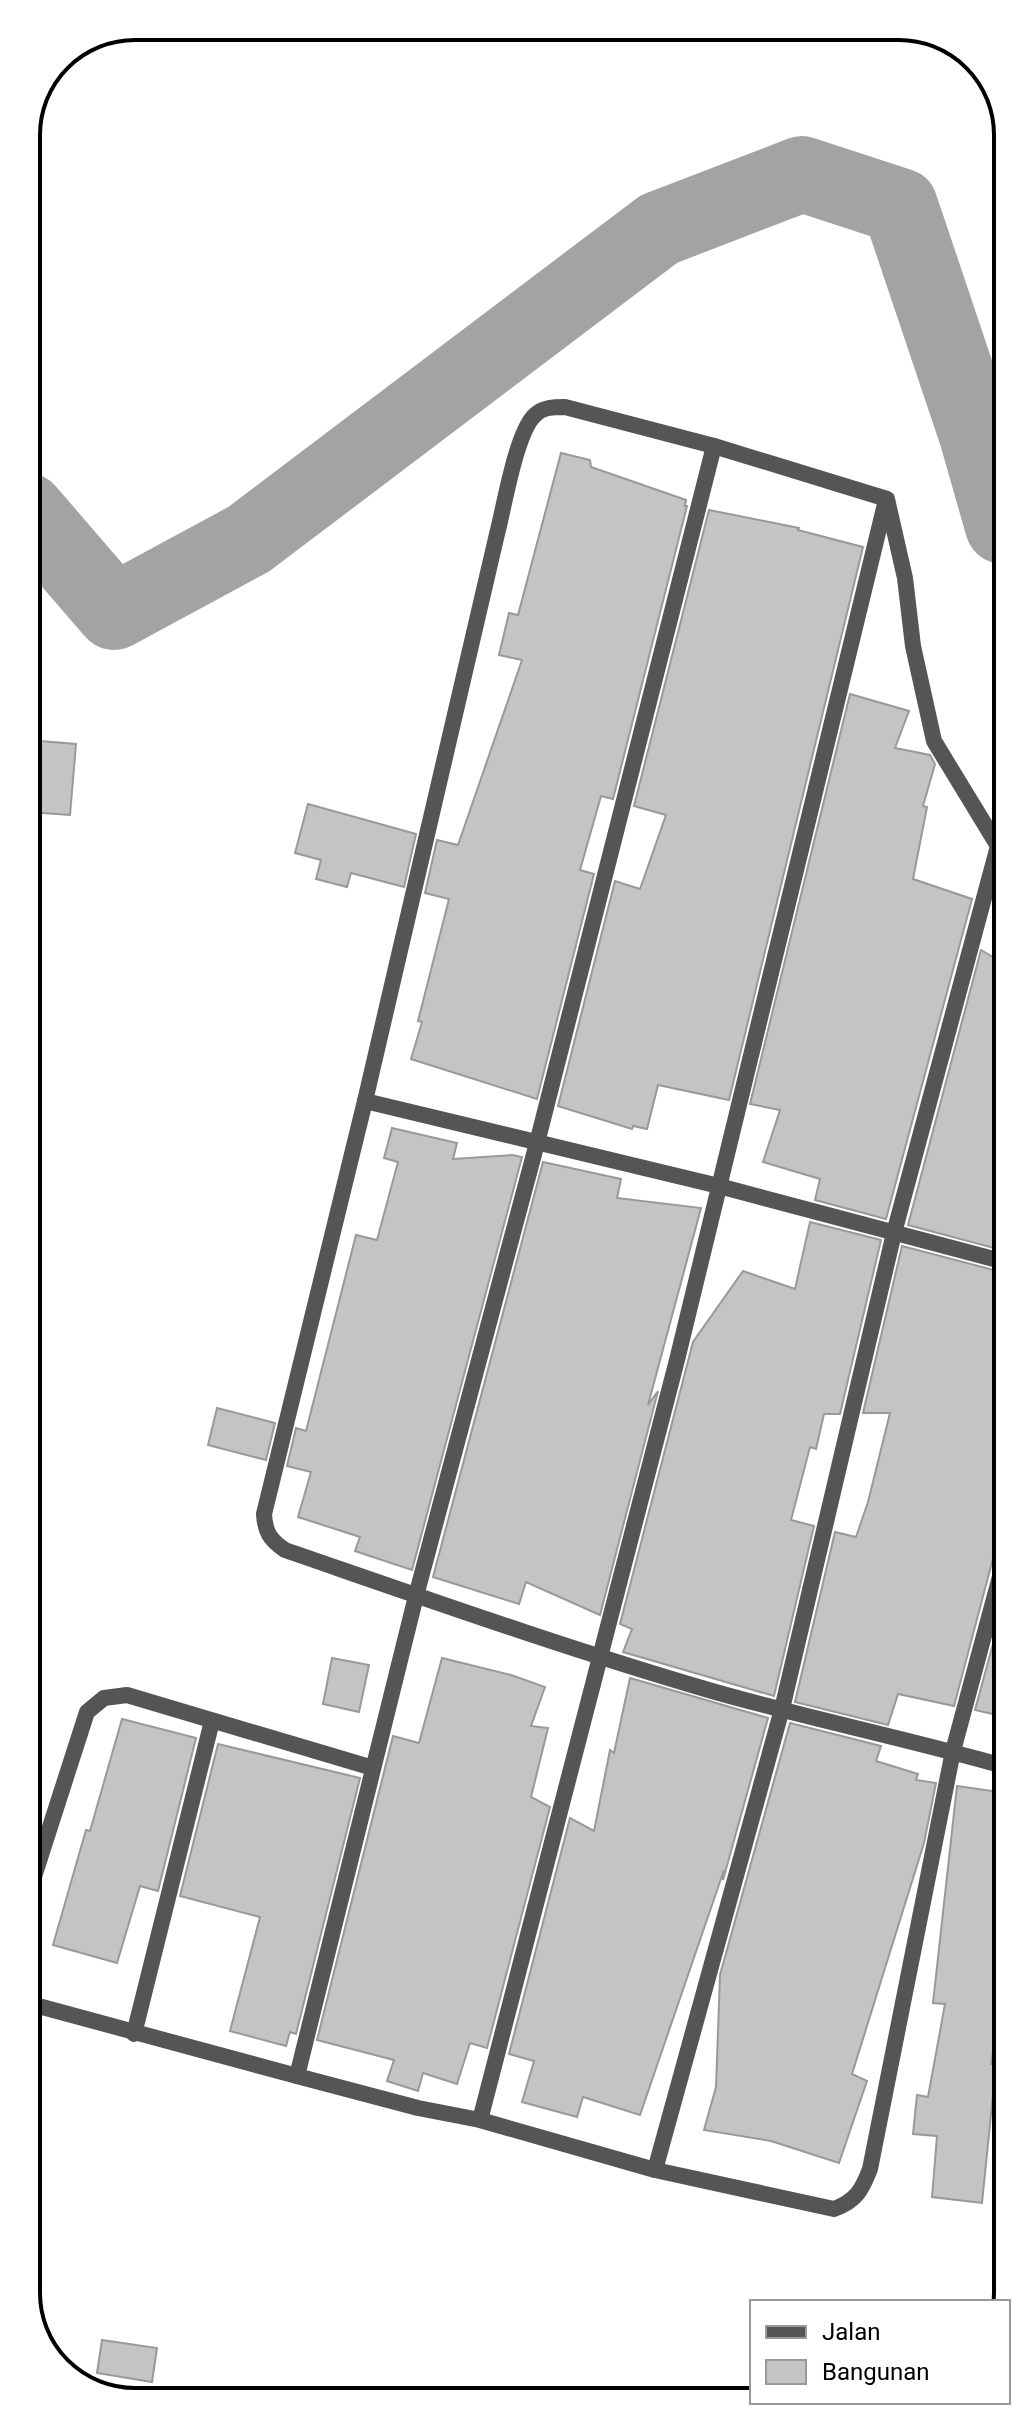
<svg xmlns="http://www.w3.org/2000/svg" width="1034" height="2428" font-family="Roboto,sans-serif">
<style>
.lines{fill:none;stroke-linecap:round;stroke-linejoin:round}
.river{stroke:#a3a3a3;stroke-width:76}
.building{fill:#c4c4c4;stroke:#999;stroke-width:2}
.minor{stroke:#555;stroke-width:16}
.rim{fill:none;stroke:#000;stroke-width:4}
</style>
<rect width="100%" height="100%" fill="#fff"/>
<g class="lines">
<polyline class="river" points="27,511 114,612 249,539 659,229 802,174 900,206 977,435 1003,526"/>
</g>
<g class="building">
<polygon points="561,453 590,460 591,467 686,500 685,506 687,506 613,799 601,796 580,870 594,874 537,1099 411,1059 422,1022 418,1021 449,899 425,893 437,840 458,845 522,660 499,655 509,613 518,615"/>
<polygon points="709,510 799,528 798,530 863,547 729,1100 658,1085 647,1129 633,1126 632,1129 558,1106 615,881 640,889 666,815 634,806"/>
<polygon points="850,694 909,711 895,748 930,755 935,764 923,806 927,807 913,879 972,899 886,1219 815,1200 820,1179 763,1162 780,1110 750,1104"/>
<polygon points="28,740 76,744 70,815 28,812"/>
<polygon points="308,804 416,834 404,887 351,873 347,887 316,879 321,860 295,853"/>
<polygon points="981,950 1005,964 1005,1251 908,1225"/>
<polygon points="392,1128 457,1143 453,1159 512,1155 522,1157 412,1570 355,1551 360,1537 298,1517 311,1472 287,1466 296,1428 306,1431 356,1235 377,1240 398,1162 384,1158"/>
<polygon points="543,1162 621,1179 617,1198 701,1208 648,1405 658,1391 600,1615 526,1582 519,1604 433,1577"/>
<polygon points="810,1222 881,1240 840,1414 824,1414 816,1449 810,1447 791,1520 814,1526 774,1696 623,1652 632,1629 620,1624 693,1342 743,1271 795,1289"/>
<polygon points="902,1246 1005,1273 1006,1543 999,1546 995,1551 954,1706 898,1694 888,1725 795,1702 835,1532 856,1537 868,1502 890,1413 863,1413"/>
<polygon points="217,1408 275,1423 266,1460 208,1445"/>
<polygon points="1006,1596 1006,1717 975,1710"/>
<polygon points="332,1658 369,1665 359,1712 323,1704"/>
<polygon points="442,1658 511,1675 545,1687 531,1726 548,1728 531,1797 550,1807 487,2048 470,2043 457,2084 423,2073 418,2091 387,2081 394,2060 317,2040 393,1736 419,1743"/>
<polygon points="630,1678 768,1718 723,1880 724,1870 640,2115 583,2097 577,2117 522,2102 534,2061 509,2054 570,1818 594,1831 610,1750 614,1753"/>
<polygon points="122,1719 196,1738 158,1891 140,1886 117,1963 53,1945 86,1830 90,1831"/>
<polygon points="790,1723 881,1746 876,1761 918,1774 916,1780 936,1783 924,1843 852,2074 867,2081 839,2163 771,2141 704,2130 716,2087 720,1975"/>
<polygon points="218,1744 360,1778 296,2034 290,2032 286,2046 230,2031 260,1917 180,1896"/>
<polygon points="957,1786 1007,1793 1007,1967 991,2064 996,2065 982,2203 932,2197 937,2136 913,2134 917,2095 928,2097 945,2004 933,2003"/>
<polygon points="102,2340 157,2348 152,2382 97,2373"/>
</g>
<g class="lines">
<g class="minor">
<path d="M714,446l-177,697 -121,453 -119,480 121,32 62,12 175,50 179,39c22,-8 28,-19 36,-40l83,-418 53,-197"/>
<path d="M1004,853l-6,-7 -64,-105 -21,-95 -8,-68 -18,-79 -173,-53 -149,-39c-11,0 -22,0 -30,8 -19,17 -31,93 -38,119l-132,567 354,85 286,76"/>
<path d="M365,1101l-101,413c1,18 6,26 21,36 142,49 283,99 427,141 98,28 197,48 295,76"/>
<polyline points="31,1886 87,1712 104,1698 127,1695 373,1768"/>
<polyline points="31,2004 297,2076"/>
<polyline points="134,2034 212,1721"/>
<polyline points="480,2120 677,1360 885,504"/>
<polyline points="655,2170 782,1709 894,1233 998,846"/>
</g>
</g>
<path d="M0 0H1034V2428H0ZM135 40H899A95 95 0 0 1 994 135V2293A95 95 0 0 1 899 2388H135A95 95 0 0 1 40 2293V135A95 95 0 0 1 135 40Z" fill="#fff" fill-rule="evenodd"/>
<path class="rim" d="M135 40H899A95 95 0 0 1 994 135V2293A95 95 0 0 1 899 2388H135A95 95 0 0 1 40 2293V135A95 95 0 0 1 135 40Z"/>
<rect x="750" y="2300" width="260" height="104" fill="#ffffff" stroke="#999999" stroke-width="2"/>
<rect x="766" y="2326" width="40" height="12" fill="#555555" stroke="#999999" stroke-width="2"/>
<text x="822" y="2340" font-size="24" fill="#000000">Jalan</text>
<rect x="766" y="2360" width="40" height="24" fill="#c4c4c4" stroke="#999999" stroke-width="2"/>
<text x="822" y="2380" font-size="24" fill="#000000">Bangunan</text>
</svg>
